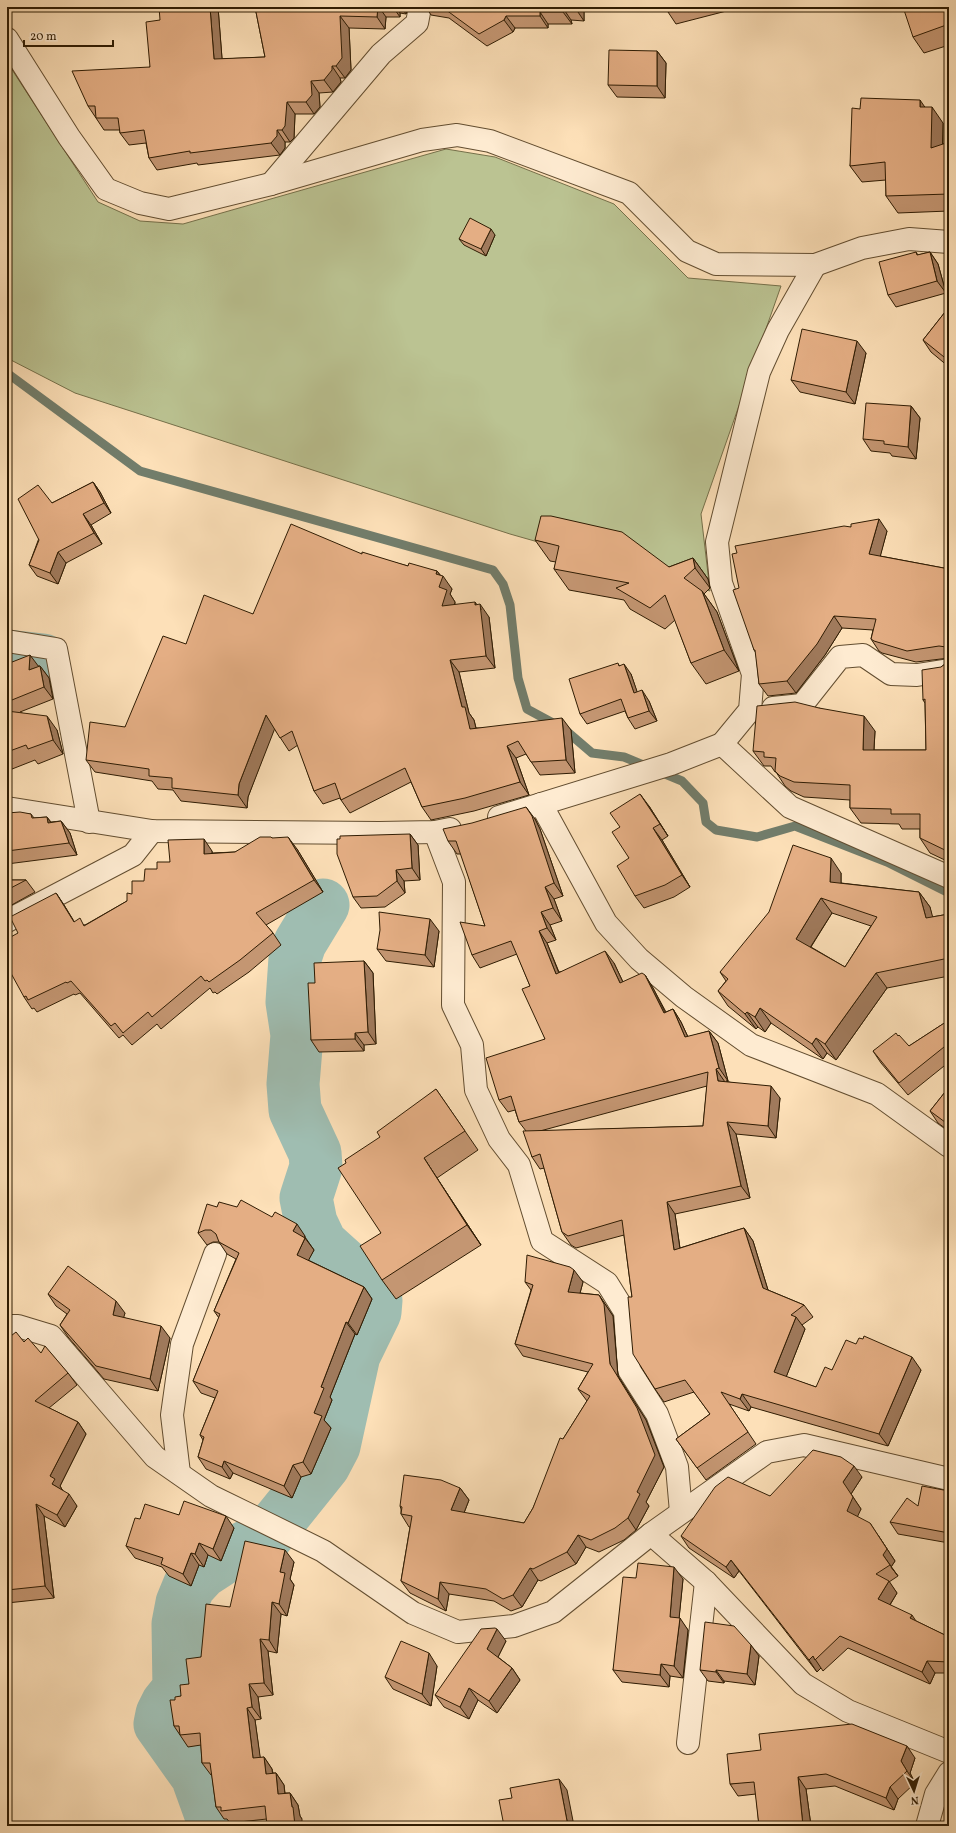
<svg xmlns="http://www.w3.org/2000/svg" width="956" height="1833" font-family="Vollkorn,serif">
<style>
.park{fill:#bbc392;stroke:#75704a}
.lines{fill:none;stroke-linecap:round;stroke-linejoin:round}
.stream{stroke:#727d6b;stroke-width:9}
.river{stroke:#9fbdb1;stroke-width:53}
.minor-casing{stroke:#624d30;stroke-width:24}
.minor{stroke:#feebd1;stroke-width:22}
.wall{fill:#c49672;stroke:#2f1c03;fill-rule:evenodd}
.shaded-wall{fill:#a07a5c;stroke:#2f1c03}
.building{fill:#e4ae84;stroke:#2f1c03;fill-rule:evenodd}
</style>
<rect width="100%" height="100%" fill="#fde0b8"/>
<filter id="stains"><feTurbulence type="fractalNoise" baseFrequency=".005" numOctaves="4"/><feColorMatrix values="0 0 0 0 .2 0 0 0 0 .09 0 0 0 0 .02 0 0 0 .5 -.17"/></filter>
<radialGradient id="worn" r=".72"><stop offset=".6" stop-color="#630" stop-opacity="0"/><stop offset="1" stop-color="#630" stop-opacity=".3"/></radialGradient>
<polygon class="park" points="7,62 98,202 140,221 183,224 446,149 495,157 614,204 688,278 781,286 701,514 710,591 510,534 75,393 7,358"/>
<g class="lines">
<polyline class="stream" points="7,373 140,471 493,570 503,584 510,605 518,678 527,709 564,729 592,753 624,757 682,781 703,803 706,822 716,830 757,837 795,826 887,862 949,893"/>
<g class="river">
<polyline points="7,656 43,660"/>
<polyline points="215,1826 197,1776 160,1724 162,1714 167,1704 179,1689 178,1624 182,1603 189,1586 202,1572 222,1559 267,1536 324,1465 334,1446 354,1355 375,1312 376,1300 372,1290 321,1244 311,1223 306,1198 316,1167 315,1153 295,1110 293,1084 297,1035 292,1002 295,958 300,943 323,905"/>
</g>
<defs>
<g id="minor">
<polyline points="7,39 69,137 106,189 140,203 169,209 271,184 422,140 457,135 490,141 629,193 687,251 716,264 815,265 862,248 909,239 949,242"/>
<polyline points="271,184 381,54 417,23 420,7"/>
<polyline points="815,265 778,330 759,372 717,542 721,583 753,674 750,710 722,744 790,807 949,877"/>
<polyline points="7,641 56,649 89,822"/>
<polyline points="773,708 802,705 840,657 863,655 891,674 917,675 949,670"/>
<polyline points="541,804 606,923 639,959 684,997 751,1045 877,1094 949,1146"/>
<polyline points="7,808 152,831 379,833 435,832 450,829"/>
<polyline points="499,817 671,764 722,744"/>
<polyline points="435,832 454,882 453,1005 472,1045 476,1090 499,1139 519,1165 542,1241 607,1283 625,1312 629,1370 657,1414 677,1467 681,1512"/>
<polyline points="7,921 133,855 152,831"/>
<polyline points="7,1326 18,1326 51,1336 155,1457 211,1496 323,1551 413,1613 458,1632 514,1626 553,1612 651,1534 767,1452 804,1445 949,1479"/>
<polyline points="179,1473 172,1415 182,1344 215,1254"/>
<polyline points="651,1534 706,1582 803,1684 848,1711 949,1752"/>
<polyline points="688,1743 706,1582"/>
<polyline points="927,1826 936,1794 949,1773"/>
</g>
</defs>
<use href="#minor" class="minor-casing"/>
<use href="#minor" class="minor"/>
</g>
<g class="wall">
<polygon points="218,7 222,59 265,57 255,7 408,7 406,14 400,13 400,17 386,17 385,29 349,28 351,70 345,78 340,78 341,82 333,92 319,93 320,107 314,114 295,114 294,138 290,142 285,142 285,148 280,155 198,165 197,163 157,170 149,158 146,143 129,145 120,133 120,130 104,130 88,106 150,67 160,20"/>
<polygon points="426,7 584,7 584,21 571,20 572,24 548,24 548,28 515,28 513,32 487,46 449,18 431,15"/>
<polygon points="666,7 742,7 676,24 668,12"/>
<polygon points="949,7 949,45 924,53 913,37"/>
<polygon points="657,51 666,63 665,98 617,97 608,85"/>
<polygon points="925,107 943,123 943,144 949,142 949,211 898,213 886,196 886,180 862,182 850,166 860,109"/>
<polygon points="495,235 486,256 464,245 459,239"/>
<polygon points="916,252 918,255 930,252 938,264 946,293 896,307 888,295"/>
<polygon points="949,307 949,367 931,352 923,340"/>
<polygon points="866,353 855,404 800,392 791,380"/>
<polygon points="911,406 920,418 916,459 892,456 890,453 871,451 863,439"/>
<polygon points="93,482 100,492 111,513 91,525 102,544 66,563 58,584 37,576 29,565 52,503"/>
<polygon points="851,527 887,531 880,556 949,569 949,658 916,662 882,653 879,651 871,639 873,630 842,628 825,655 796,693 768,696 759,684 756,653 754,650 739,588"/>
<polygon points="535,540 669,567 693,558 708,579 710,588 704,594 717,612 739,671 706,684 691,663 675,620 665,629 630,609 624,600 569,590 554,569 556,562 550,561"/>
<polygon points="362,554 408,566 437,571 452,589 450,594 455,602 455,605 477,605 489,617 495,668 459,672 469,713 474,720 476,728 571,730 575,773 540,775 526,754 516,758 529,795 474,811 431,820 422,807 411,782 350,813 341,800 340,798 323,804 314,791 298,745 289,751 274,728 248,797 247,808 181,801 173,790 158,789 152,781 95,772 86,760 125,727 186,644 253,614"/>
<polygon points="949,661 949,862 930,853 920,838 920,829 902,829 899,824 861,823 850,808 850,800 804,797 791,791 785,786 776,772 775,772 771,766 764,766 753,751 819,708 875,731 874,750 926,750 925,703 923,700 941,667"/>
<polygon points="7,664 38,666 40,666 49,678 53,699 20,712 57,730 63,754 38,764 35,760 7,771"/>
<polygon points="619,665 631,674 637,692 649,701 657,721 635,729 628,718 625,711 587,724 580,714"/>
<polygon points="649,806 668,836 662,840 690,887 674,897 644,908 635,896 629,858 620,827"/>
<polygon points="7,813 31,814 34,818 47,817 51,822 61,821 70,833 77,855 7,864"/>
<path d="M535,819l5,10 23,67 -9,3 8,22 -12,4 6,15 -9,3 12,29 55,-9 9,19 22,-7 8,13 13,24 7,-3 8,13 7,15 21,-6 9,12 10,38h-2l54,17 -4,40 -40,-4 14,64 -75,16 5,34 64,-20 9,13 15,49 36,15 9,12 -11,8 3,4 -19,48 30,10 40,-43 65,26 -33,76 -137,-39 -2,4 -20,-7 27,40 -50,36 -30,-41 34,-25 -16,-22 -30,10 -9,-13 -23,-92 -8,-62 -48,13 -5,-3 -9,-13 -18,-64 -4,1 -8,-12 -6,-26 -7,-9 -4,-12 -7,2 -9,-12 46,-61 -15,-53 -13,-32 -37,14 -8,-13 13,-29 -24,-72h-4l-9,-13zM707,1086l-4,40 -163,5z"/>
<polygon points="410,834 418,845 420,880 404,881 405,893 385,907 361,908 353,897"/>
<polygon points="272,838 297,849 323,892 266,925 273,933 281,945 249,972 217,994 215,992 213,993 210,988 161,1029 157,1024 132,1045 123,1035 119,1038 80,993 75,995 74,994 37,1012 34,1008 32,1009 24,997 18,933 56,893 64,905 74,922 85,925 127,901 132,894 157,869 170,862 212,851 212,853 235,852"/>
<path d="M841,873v10l78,9 11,15 2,10 17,-3v62l-62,12 -51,72 -9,-7 -4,6 -52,-36 -6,9 -7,-5 -2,2 -28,-23 -10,-15 8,-10 -6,-9zM832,913l39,13 -26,41 -34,-20z"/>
<polygon points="7,880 26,880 35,892 8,907 7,906"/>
<polygon points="439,931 434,967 386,961 377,949"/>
<polygon points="364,961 373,973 376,1044 364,1045 364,1051 319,1052 311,1040 315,983"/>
<polygon points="949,1020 949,1062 908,1095 881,1063 873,1051 898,1036 909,1046"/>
<polygon points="949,1087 949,1131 938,1123 930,1111"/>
<polygon points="436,1089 478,1150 437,1178 481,1245 396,1299 382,1280 381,1233 380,1137"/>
<polygon points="217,1207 305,1236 305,1237 314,1250 308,1260 364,1287 372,1299 357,1335 355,1334 330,1397 332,1400 324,1420 331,1428 311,1474 301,1477 292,1498 233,1473 230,1479 206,1469 198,1457 203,1440 200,1435 215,1398 201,1393 193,1381 219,1318 214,1311 236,1259 227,1254 219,1242 213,1242 207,1245 198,1233"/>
<polygon points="525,1282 583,1282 580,1293 599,1295 613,1316 618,1376 646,1420 664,1467 646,1502 649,1506 636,1530 624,1540 599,1552 586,1547 576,1564 541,1581 538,1580 522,1607 511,1611 494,1601 449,1594 446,1611 410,1593 401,1581 410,1527 409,1527 401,1514 401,1509 400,1506 460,1488 469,1500 464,1513 524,1523 533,1508 563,1439 587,1401 578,1389 588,1372 523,1356 515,1344 531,1290"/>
<polygon points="48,1294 125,1313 123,1317 170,1338 158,1391 104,1379 68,1337 60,1325 67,1314 56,1306"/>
<polygon points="7,1339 24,1342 68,1373 77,1385 49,1408 78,1422 86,1434 60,1486 63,1491 77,1506 65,1527 44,1516 54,1598 7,1603"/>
<polygon points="862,1477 851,1494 861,1509 857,1516 878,1535 895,1561 891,1567 898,1576 889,1582 897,1593 890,1605 916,1621 949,1637 949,1673 935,1673 930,1684 848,1648 823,1671 821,1668 817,1672 739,1571 734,1578 689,1548 681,1536 770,1496"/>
<polygon points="949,1491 949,1543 898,1534 890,1522 918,1506"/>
<polygon points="179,1515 234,1528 221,1561 208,1555 204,1567 199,1565 191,1586 169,1576 162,1567 135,1558 126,1546 140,1519"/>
<polygon points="294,1562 290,1579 294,1585 287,1616 281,1614 277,1653 268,1651 273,1695 258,1697 261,1719 255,1720 260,1758 264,1757 272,1769 273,1773 276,1773 284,1785 285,1793 290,1793 298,1805 300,1816 302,1819 267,1819 230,1823 227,1819 224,1819 216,1807 212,1775 211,1775 202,1763 201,1745 188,1747 174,1726 175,1700 181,1696 189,1684 201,1657 230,1607"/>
<polygon points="636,1578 683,1579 679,1618 688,1630 683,1678 670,1676 669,1687 622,1682 613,1670"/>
<polygon points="506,1641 498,1657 512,1668 520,1680 497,1713 478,1700 469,1719 444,1707 435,1695"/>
<polygon points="759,1656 755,1685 724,1681 724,1683 708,1681 700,1670"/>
<polygon points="437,1666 431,1706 393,1689 385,1677"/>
<polygon points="915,1758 910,1773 915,1783 898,1799 894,1810 835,1786 806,1789 811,1826 759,1826 756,1794 738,1796 730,1784"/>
</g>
<g class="shaded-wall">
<polygon points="210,7 218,7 223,71 214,59"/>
<polygon points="378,7 379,7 386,17 385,29 377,17"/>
<polygon points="393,7 396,7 400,13 400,17"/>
<polygon points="401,7 408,7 406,14"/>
<polygon points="576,7 584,7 584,21 576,9"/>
<polygon points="563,8 571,20 572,24 563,12"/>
<polygon points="540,12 548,24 548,28 540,16"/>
<polygon points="340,16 349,28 351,70 345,78 336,66"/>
<polygon points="506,16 515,28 513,32 504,20"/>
<polygon points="657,51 666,63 665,98 657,86"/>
<polygon points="332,66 340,78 341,82 333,92 324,80"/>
<polygon points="311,81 319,93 320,107 314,114 306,102"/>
<polygon points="920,100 931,116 932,107 943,123 942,165 931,148 920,107"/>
<polygon points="287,102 295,114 294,138 290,142 282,130"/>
<polygon points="277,130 285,142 285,148 280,155 271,143"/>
<polygon points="491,229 495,235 486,256 481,249"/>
<polygon points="930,252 938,264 946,293 937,281"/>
<polygon points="857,341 866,353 855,404 846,392"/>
<polygon points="911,406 920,418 916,459 908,447"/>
<polygon points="93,482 100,492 111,513 104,503"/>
<polygon points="83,514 91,525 102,544 94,533"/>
<polygon points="879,519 887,531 878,565 869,554"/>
<polygon points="58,552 66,563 58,584 50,573"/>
<polygon points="693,558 708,579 710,588 695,568"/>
<polygon points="437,571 442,578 443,576 452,589 450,594 455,602 451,619 442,606 439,587 436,574"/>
<polygon points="702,591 717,612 739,671 724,650"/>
<polygon points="475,602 481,610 480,604 489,617 495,668 486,656"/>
<polygon points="834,616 842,628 825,655 796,693 787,681"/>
<polygon points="30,655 39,667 29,670"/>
<polygon points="450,660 459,672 469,713 474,720 479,741 470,729 462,707"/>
<polygon points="624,664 631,674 641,703 634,693"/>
<polygon points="40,666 49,678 53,699 44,687"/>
<polygon points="642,690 649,701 657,721 649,711"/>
<polygon points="266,715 275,728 248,797 247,808 238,795 239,784"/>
<polygon points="47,716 57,730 63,754 53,740"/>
<polygon points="864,716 875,731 873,765 863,750"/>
<polygon points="562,718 571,730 575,773 566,760"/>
<polygon points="507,746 516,758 529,795 520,782"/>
<polygon points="640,794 649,806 668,836"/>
<polygon points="526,807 535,819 540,829 563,896 554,883"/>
<polygon points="47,817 55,829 48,823"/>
<polygon points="61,821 70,833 77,855 69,843"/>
<polygon points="653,828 662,840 690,887 682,875"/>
<polygon points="410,834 418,845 420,880 412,868"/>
<polygon points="288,837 297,849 323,892 314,880"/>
<polygon points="204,839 212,851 212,866 204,854"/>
<polygon points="831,858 841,873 841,897 830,882"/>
<polygon points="396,870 404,881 405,893 397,881"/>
<polygon points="545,887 554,899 562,921 553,908"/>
<polygon points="919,892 930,907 937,933 926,918"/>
<polygon points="56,893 64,905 82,934 74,922"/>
<polygon points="821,898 832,913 806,954 796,939"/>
<polygon points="541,912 550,925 556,940 547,928"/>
<polygon points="430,919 439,931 434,967 425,955"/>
<polygon points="539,931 547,943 564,986 556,974"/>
<polygon points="605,951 614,963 629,995 620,983"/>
<polygon points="364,961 373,973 376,1044 368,1032"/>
<polygon points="876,973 887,988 836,1060 825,1044"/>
<polygon points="645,975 653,988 672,1026 664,1013"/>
<polygon points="760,1008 771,1023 765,1032 755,1017"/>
<polygon points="673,1009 681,1022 694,1050 685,1037"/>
<polygon points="747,1012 758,1027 756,1029 745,1014"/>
<polygon points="709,1031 718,1043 728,1081 719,1068"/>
<polygon points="355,1033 364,1045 364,1051 355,1039"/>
<polygon points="816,1038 827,1053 823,1059 812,1044"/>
<polygon points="716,1069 725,1082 718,1081"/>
<polygon points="771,1086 780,1098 776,1138 768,1126"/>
<polygon points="727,1122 736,1134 750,1198 741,1186"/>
<polygon points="424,1158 437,1178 481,1245 467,1225"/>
<polygon points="667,1202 675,1214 682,1263 674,1250"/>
<polygon points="297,1224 305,1236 301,1243 293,1231"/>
<polygon points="744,1228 753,1241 771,1300 763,1288"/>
<polygon points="305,1238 314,1250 305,1267 297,1255"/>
<polygon points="574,1270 583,1282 577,1304 568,1292"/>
<polygon points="364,1287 372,1299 357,1335 348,1323"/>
<polygon points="599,1295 613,1316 618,1376 646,1420 664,1467 646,1502 649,1506 636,1530 628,1518 637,1492 610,1364"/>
<polygon points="116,1301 125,1313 121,1327 113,1315"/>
<polygon points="796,1317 805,1329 783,1385 774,1372"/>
<polygon points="346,1322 355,1334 330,1397 332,1400 324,1420 331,1428 311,1474 303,1462 314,1413 321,1387"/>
<polygon points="161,1326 170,1338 158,1391 150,1379"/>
<polygon points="912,1357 921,1370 888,1446 879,1434"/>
<polygon points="742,1394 751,1407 749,1411 740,1399"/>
<polygon points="78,1422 86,1434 60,1486 63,1491 52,1484 50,1476"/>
<polygon points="224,1461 233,1473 230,1479 222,1467"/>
<polygon points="293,1465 301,1477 292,1498 284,1486"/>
<polygon points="854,1466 862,1477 851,1494 861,1509 855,1522 847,1511 843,1482"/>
<polygon points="460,1488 469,1500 460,1523 451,1510"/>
<polygon points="69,1494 77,1506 65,1527 57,1515"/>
<polygon points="36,1504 44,1516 54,1598 45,1586"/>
<polygon points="226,1516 234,1528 221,1561 213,1549"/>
<polygon points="870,1523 895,1561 891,1567 898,1576 883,1555"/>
<polygon points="578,1535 586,1547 576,1564 567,1552"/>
<polygon points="199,1543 208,1555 204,1567 195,1554"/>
<polygon points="285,1550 294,1562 290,1579 294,1585 287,1616 279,1604 280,1572"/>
<polygon points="191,1553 199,1565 191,1586 183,1574"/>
<polygon points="731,1560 739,1571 734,1578 726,1567"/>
<polygon points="674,1567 683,1579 678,1629 670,1617"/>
<polygon points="530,1568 538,1580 522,1607 513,1595"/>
<polygon points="889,1581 897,1593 886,1611 878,1599"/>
<polygon points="440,1582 449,1594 446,1611 438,1599"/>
<polygon points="272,1602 281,1614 277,1653 269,1640"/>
<polygon points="912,1615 920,1627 910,1618"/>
<polygon points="680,1618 688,1630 683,1678 674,1666"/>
<polygon points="497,1629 506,1641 496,1661 487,1649"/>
<polygon points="260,1639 268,1651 273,1695 264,1683"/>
<polygon points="751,1645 759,1656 755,1685 747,1674"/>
<polygon points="429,1653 437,1666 431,1706 422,1694"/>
<polygon points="813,1656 821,1668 817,1672 809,1660"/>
<polygon points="927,1661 935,1673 930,1684 922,1672"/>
<polygon points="661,1664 670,1676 669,1687 660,1675"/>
<polygon points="512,1668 520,1680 497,1713 489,1701"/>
<polygon points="716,1670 724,1681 724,1683 716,1672"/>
<polygon points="249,1684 258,1697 261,1719 252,1707"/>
<polygon points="469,1688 478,1700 469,1719 460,1707"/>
<polygon points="247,1708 255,1720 262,1770 253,1758"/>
<polygon points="907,1746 915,1758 910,1773 915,1783 907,1771 901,1761"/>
<polygon points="264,1757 272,1769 274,1786 266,1774"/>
<polygon points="276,1773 284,1785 286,1806 278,1794"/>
<polygon points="798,1777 806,1789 811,1826 803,1826"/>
<polygon points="559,1779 567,1790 574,1826 568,1826"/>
<polygon points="890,1787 898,1799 894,1810 886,1798"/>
<polygon points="290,1793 298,1805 300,1816 302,1819 302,1826 295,1826 292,1807"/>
</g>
<g class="building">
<polygon points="159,7 210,7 214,59 265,57 255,7 378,7 377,17 340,16 342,58 336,66 332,66 332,70 324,80 311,81 312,95 306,102 287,102 285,126 282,130 277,130 277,136 271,143 190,153 190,151 149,158 144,130 120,133 118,118 96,118 95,106 88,106 72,71 150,67 146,22 160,20"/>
<polygon points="442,7 576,7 576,9 563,8 563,12 540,12 540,16 506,16 504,20 479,34"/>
<polygon points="666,7 687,7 668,12"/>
<polygon points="903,7 949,7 949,24 913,37"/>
<polygon points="609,50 657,51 657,86 608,85"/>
<polygon points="861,98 920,100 920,107 932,107 931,148 949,142 949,194 886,196 885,162 850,166 852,108 860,109"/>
<polygon points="470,218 491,229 481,249 459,239"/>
<polygon points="916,252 917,255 930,252 937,281 888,295 879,262"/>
<polygon points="949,307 949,361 923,340"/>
<polygon points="802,329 857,341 846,392 791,380"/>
<polygon points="866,403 911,406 908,447 884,444 884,441 863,439"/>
<polygon points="93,482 104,503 83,514 94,533 58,552 50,573 29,565 39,540 18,499 38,485 52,503"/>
<polygon points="541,516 551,516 622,532 669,567 693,558 695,568 684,578 702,591 724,650 691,663 665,595 650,608 616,588 629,583 554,569 559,546 535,540"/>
<polygon points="879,519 869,554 949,569 949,650 946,647 939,646 907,651 874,641 871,639 876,619 834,616 817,644 787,681 759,684 755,650 754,650 733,590 739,588 732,554 737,553 735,546 844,526 851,527 851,524"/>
<polygon points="291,524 362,554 362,552 408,566 409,563 437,571 436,574 443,576 439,587 447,590 442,606 475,602 475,605 480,604 486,656 450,660 462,707 465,707 470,729 562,718 566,760 531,762 518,741 507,746 520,782 465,798 422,807 405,768 341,800 335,783 314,791 292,731 280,738 266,715 239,784 238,795 172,788 172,778 149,776 149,769 86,760 90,722 125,727 163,636 186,644 204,595 253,614"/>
<polygon points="30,655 29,670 40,666 44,687 7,702 7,664"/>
<polygon points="949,661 949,852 920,838 920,814 891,814 891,809 850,808 850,785 794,782 780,776 775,771 776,758 764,757 764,752 753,751 757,706 795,702 819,708 864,716 863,750 926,750 925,699 923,700 922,670 941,667"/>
<polygon points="618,663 619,666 624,664 634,693 642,690 649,711 628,718 621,699 580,714 569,679"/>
<polygon points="7,711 47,716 53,740 28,749 26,745 7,752"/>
<polygon points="640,794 660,824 653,828 682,875 665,885 635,896 617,866 629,858 612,832 620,827 610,813"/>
<polygon points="526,807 532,816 554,883 545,887 553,908 541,912 547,928 539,931 556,974 605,951 620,983 642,973 645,975 664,1013 673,1009 685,1037 709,1031 719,1068 716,1069 718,1081 771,1086 768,1126 727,1122 741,1186 667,1202 674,1250 744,1228 763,1288 804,1305 791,1315 796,1317 774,1372 816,1387 825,1367 832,1370 846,1340 856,1344 859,1338 863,1339 864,1336 912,1357 879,1434 742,1394 740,1399 721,1392 748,1432 697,1468 676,1439 710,1414 685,1380 655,1389 633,1354 628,1297 632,1297 622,1220 568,1236 562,1232 540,1154 532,1157 523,1131 703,1126 708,1072 519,1122 511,1096 499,1100 486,1058 545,1039 522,989 530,986 511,941 472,955 460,922 485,926 456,841 448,841 443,829 472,823"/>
<polygon points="20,812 31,814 32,818 47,817 48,823 61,821 69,843 7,851 7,813"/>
<polygon points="410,834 412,868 396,870 397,881 377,896 353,897 337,854 337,839 340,839 340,836"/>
<polygon points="260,837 271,837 272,838 288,837 314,880 256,913 273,933 240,960 209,982 207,980 205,981 201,976 152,1017 148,1012 123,1033 115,1023 111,1026 71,981 67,983 66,982 28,1000 26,996 24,997 7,966 7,939 18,933 10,917 56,893 74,922 80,918 84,926 127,901 127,893 132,894 132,881 144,881 145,869 157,869 157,862 170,862 168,840 204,839 204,854 235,852"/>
<path d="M793,845l38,13 -1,24 89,10 7,26 23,-4v44l-73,15 -51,71 -9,-6 -4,6 -52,-36 -5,9 -8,-5 -2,2 -27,-23 10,-12 -8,-7 49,-60zM821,898l56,19 -32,50 -49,-28z"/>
<polygon points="7,880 26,880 7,890"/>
<polygon points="379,912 430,919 425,955 377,949 380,930"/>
<polygon points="364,961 368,1032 355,1033 355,1039 311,1040 308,983 315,983 314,963"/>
<polygon points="949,1020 949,1043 899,1083 873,1051 896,1033 898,1036 899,1035 909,1046"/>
<polygon points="949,1087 949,1125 930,1111"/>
<polygon points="436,1089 465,1131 424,1158 467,1225 382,1280 360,1246 381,1233 338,1168 346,1163 345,1160 380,1137 377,1132"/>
<polygon points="241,1200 272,1217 275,1212 297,1224 293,1231 305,1238 297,1255 364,1287 348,1323 346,1322 321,1387 324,1388 314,1413 322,1416 303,1462 293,1465 284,1486 224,1461 222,1467 198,1457 204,1437 200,1435 218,1391 193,1381 220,1314 214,1311 239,1253 219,1242 216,1234 211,1230 205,1230 198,1233 207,1204 217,1207 219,1202 237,1207"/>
<polygon points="527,1255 570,1267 574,1270 568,1292 599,1295 604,1304 610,1364 637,1408 655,1455 637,1492 640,1494 628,1518 615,1528 591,1540 578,1535 567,1552 533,1569 530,1568 513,1595 503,1599 486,1589 440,1582 438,1599 401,1581 412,1516 401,1514 402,1507 400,1506 404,1475 441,1480 460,1488 451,1510 524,1523 533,1508 560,1438 563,1439 590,1396 578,1389 593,1364 515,1344 533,1285 525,1282"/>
<polygon points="68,1266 116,1301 113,1315 161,1326 150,1379 96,1366 60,1325 70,1310 48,1294"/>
<polygon points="16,1332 24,1342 28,1338 41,1353 45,1346 68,1373 35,1401 78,1422 50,1476 55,1479 52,1484 69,1494 57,1515 36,1504 45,1586 7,1590 7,1339"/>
<polygon points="813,1450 841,1457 854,1466 843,1482 853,1497 847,1511 870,1523 887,1549 883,1555 890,1565 876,1574 889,1581 878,1599 912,1615 910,1618 949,1637 949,1662 927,1661 922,1672 840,1636 815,1660 813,1656 809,1660 731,1560 726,1567 681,1536 715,1487 728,1477 770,1496"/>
<polygon points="922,1486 949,1491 949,1533 890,1522 907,1498 918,1506"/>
<polygon points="184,1501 226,1516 213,1549 199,1543 195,1554 191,1553 183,1574 161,1564 163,1558 126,1546 135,1518 140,1519 145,1504 179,1515"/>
<polygon points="245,1541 285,1550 280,1572 285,1573 279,1604 272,1602 269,1640 260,1639 264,1683 249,1684 252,1707 247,1708 253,1758 264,1757 266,1774 276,1773 278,1794 290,1793 292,1807 293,1807 295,1826 267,1826 265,1806 221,1811 221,1807 216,1807 210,1763 202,1763 200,1733 180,1735 179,1726 174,1726 170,1700 175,1700 175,1697 181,1696 180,1685 189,1684 186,1659 201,1657 206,1604 230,1607"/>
<polygon points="638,1563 674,1567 670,1617 680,1618 674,1666 661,1664 660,1675 613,1670 623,1577 636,1578"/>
<polygon points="705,1622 734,1626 751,1645 747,1674 716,1670 716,1672 700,1670"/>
<polygon points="495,1628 497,1629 487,1649 512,1668 489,1701 469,1688 460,1707 435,1695 481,1629"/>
<polygon points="401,1641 429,1653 422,1694 385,1677"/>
<polygon points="852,1724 907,1746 901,1761 907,1771 890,1787 886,1798 826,1774 798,1777 803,1826 759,1826 754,1782 730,1784 727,1754 761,1750 759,1734"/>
<polygon points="559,1779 568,1826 504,1826 499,1800 512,1798 510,1788"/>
</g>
<rect width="956" height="1833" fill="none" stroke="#fde0b8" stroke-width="24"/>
<rect x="8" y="8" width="940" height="1817" fill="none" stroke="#2f1c03" stroke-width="2"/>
<rect x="12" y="12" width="932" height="1809" fill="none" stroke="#2f1c03"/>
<g transform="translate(914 1791) rotate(176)" stroke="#feebd1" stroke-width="3" paint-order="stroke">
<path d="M0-3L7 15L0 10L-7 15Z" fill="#2f1c03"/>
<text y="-6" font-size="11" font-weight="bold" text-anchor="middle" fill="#2f1c03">N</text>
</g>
<path d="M24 40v6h89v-6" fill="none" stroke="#2f1c03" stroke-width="2"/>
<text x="30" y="40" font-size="12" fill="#2f1c03" stroke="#feebd1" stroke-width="3" paint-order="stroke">20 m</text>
<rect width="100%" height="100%" filter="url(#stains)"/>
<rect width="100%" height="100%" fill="url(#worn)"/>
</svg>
